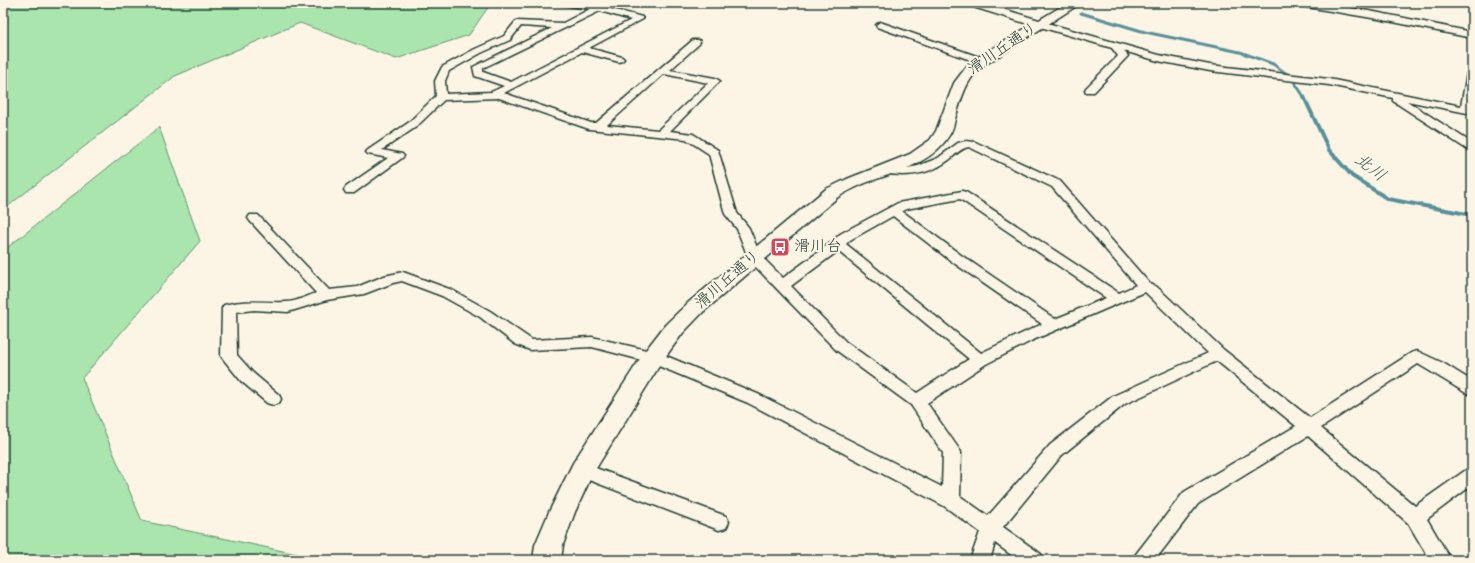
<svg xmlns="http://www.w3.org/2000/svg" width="1475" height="563" font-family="'Indie Flower','Klee One',sans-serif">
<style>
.green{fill:#a9e5ac;stroke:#649170}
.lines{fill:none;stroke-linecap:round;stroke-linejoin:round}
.stream-far1{stroke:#58909a;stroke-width:3}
.stream{stroke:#58909a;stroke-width:4}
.street-casing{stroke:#1f3d34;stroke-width:3}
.secondary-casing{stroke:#1f3d34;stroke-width:3}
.street{fill:#fcf5e5;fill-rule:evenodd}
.secondary{fill:#fcf5e5;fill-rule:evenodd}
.labels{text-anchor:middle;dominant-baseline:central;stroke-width:4;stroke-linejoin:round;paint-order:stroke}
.street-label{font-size:16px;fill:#1f3d34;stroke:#fcf5e5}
.poi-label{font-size:16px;fill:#1f3d34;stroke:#fcf5e5;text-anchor:start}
.water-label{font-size:17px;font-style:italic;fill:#325956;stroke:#fcf5e5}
</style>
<rect width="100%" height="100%" fill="#fcf5e5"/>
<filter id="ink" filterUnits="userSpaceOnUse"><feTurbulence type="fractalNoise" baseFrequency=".025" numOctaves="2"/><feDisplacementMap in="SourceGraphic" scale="8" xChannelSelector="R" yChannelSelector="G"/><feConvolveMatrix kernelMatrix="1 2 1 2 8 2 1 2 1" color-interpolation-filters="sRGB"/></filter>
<g filter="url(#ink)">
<g class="green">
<polygon points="3,3 491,3 469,35 396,59 300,23 175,76 3,210"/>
<polygon points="159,127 200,241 82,378 142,521 325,560 3,560 3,251"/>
</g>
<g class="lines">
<g class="stream-far1">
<polyline points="1057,3 1059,4"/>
<polyline points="1081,13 1145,32 1240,52 1273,64 1291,77"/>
<polyline points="1295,83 1305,98"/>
</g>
<polyline class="stream" points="1304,97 1329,150 1352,176 1388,199 1472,215"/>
<defs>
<g id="street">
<path d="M560,3c30,0 53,6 82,14l1,2 -54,29 33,9 2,2 -2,2 -3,1 -37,-10 -78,41 87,30h5l97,-83h6l1,2 -1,2 -29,26 45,8 5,3 -50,50 23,3 25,16 19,63 12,15 11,27 23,23 50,-37 7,-7 58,-31 64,-12 4,1 153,101 17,-8 -84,-98 -83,-40c-9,1 -15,10 -23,15 -18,13 -44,16 -65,10l-2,-2 2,-2h26l11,-2 20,-8 20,-15 8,-2 9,1 85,39 90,103 7,3 67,63 86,68 101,-65 6,-2 26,12 29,18v14l-6,-2 -48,-29 -97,64 94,78 51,-36 6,-2v17l-45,34 24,41h-21l-22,-37 -100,-87 -110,68 -43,56h-22l3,-6 48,-62 112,-66 -79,-65 -92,43 -63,51 -59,72 38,27 3,6h-26l-23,-17 -5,17h-20l10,-28 -36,-26 -196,-103 -99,-41 -57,-15 -62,3 -15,-6 -35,-27 -38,-21 -40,-15 -9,2 -29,11 -37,6 -39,12 -34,-2 -18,2 1,43 16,18 26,22 2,4 -2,4 -6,2 -6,-2 -26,-22 -17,-21 -3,-4 1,-48 2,-3c22,-6 41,-2 62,-3 10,0 21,-6 30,-9l-66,-72 -2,-3 2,-3h8l71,75 28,-3 27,-11 19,-4 49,18 38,21 42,29 60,-3 67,16 101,42 182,92 1,-34 -32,-48 -75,-55 -87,-90 -12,-31 -12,-15 -16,-60 -23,-15 -97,-10 -90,-31 -55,2 -28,27 -34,23 20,4 2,2 -2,2 -48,35h-8l-2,-3 2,-3 42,-29 -20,-4 -2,-2 2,-2 40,-27 28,-27 -1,-15 7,-14 33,-18 29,-13 12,-15 47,2 27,-14 -26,-4zM600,11l31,9 -120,62 -28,-10v-4zM521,26l31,2 -79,39 2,9 29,10 -13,6 -45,2 -1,-13 4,-10 32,-18 29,-13zM664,74l44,9 -50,47 -51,-5zM960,199l146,99 -51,21 -94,-64 -59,-44 4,-2zM893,216l58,45 91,63 -61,29 -135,-109 4,-4zM838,251l131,108 -52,34 -71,-51 -55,-56zM1145,292l63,61 -95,43 -63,49 -62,71 -28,-20 1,-44 -34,-49 59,-39 47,-24z"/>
<path d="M1291,3c58,0 124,18 181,29v6l-94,-19 -83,-14z"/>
<polygon points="1040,21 1159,55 1210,65 1329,79 1461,106 1467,73 1472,70 1471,108 1472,108 1472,114 1407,101 1472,143 1472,151 1468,150 1393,101 1393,98 1329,85 1210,71 1158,61 1124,51 1128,56 1126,58 1094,92 1086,92 1085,90 1086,88 1118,56 1112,48 1037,26 1036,24 1037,22"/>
<polygon points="880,22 985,59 987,61 982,64 979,63 877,27 876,25"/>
<polygon points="582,463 726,516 729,522 726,528 719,530 576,475 573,470 576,465"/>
</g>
<path id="secondary" d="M965,3h18l56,17 28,-17h14l-101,65c-15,14 -19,32 -25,51 -1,5 -2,10 -5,15 -18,31 -56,38 -87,50 -9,4 -17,8 -25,13l-135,115 -21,22 -21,29 -69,112 -17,37 -12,33 -2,15h-28l2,-15 14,-33 24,-49 72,-112 21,-27 23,-22 137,-113 21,-10 63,-25 20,-14 6,-9 18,-48 16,-21 61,-37 -64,-20z"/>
</defs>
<use href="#street" class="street-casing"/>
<use href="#secondary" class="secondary-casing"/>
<use href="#street" class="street"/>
<use href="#secondary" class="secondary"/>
</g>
</g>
<defs>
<symbol id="bus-square" viewBox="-11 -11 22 22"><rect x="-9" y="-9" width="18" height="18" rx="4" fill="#d1495b" stroke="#fcf5e5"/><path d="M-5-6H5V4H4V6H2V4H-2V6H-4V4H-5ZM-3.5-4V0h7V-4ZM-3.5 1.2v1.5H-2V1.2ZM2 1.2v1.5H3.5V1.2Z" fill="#fff"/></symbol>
</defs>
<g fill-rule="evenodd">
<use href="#bus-square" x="769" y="236" width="22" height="22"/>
</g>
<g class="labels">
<g class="street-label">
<text transform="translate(1003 49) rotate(-34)">滑川丘通り</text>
<text transform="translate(728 280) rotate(-41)">滑川丘通り</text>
</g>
<g class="poi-label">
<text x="794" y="247">滑川台</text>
</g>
<g class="water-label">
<text transform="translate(1370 168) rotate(38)">北川</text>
</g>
</g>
<rect width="1475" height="563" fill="none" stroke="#fcf5e5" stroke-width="16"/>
<rect x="8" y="8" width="1459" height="547" fill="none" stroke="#1f3d34" stroke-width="1.5" filter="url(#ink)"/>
</svg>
